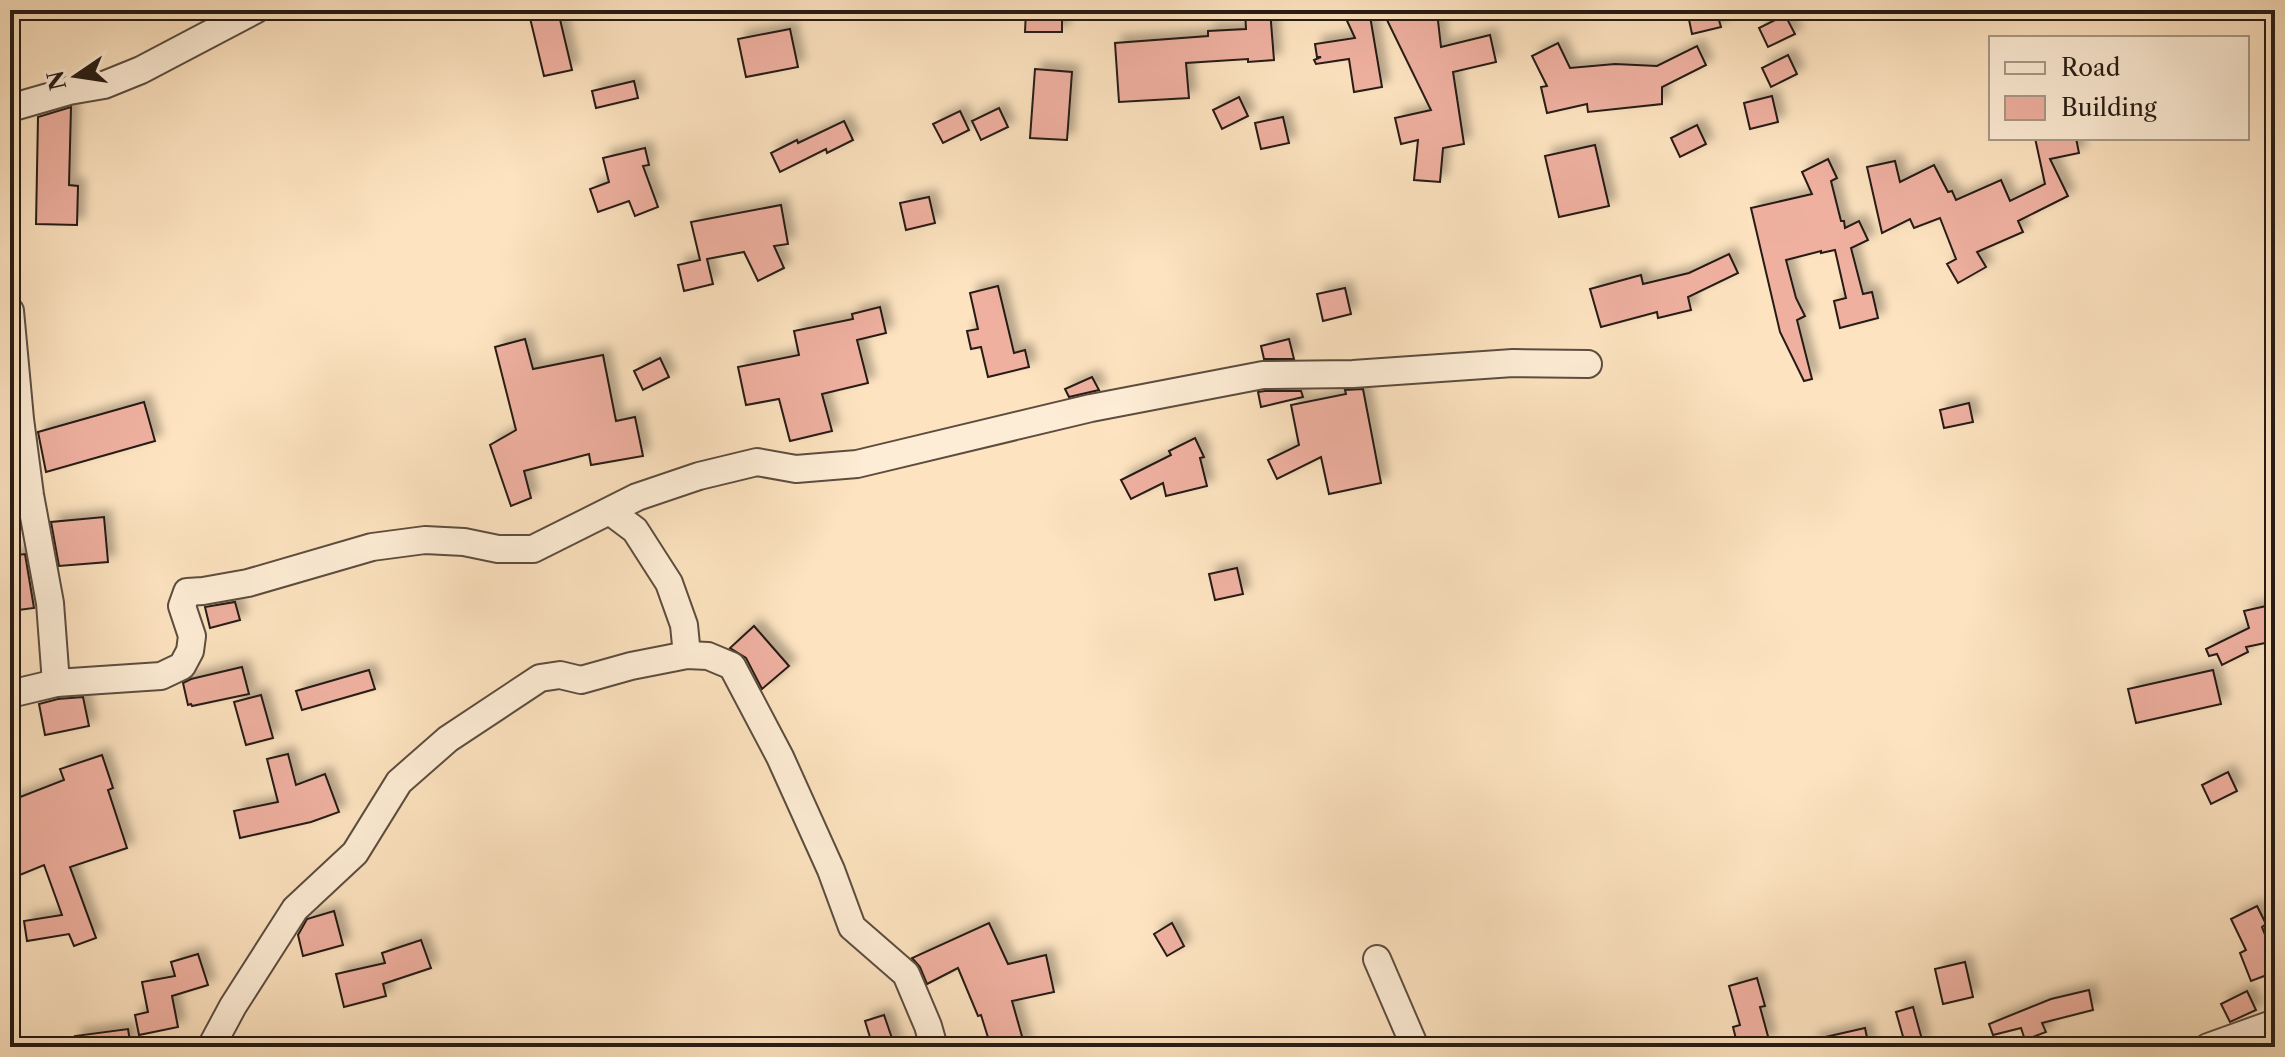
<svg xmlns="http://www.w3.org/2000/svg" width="2285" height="1057" font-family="'Libre Caslon Text',serif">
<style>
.building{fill:#efb0a0;stroke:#261b14;stroke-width:2;filter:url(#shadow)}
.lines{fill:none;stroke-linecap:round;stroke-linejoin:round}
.minor-casing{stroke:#5c4d3f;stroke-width:30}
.minor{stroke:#feedd6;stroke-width:26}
</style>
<defs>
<filter id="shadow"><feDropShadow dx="7" dy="-7" stdDeviation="4" flood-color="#0004"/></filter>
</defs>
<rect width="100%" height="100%" fill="#fde3c0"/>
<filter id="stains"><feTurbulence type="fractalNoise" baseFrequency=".0025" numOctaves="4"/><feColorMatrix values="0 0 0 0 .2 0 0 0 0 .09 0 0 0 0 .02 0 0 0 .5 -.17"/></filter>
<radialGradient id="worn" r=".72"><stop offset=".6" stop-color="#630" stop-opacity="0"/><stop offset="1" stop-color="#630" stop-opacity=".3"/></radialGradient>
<g class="building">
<polygon points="1026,10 1062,10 1062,32 1025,32"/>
<polygon points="1245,10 1270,10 1274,60 1248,62 1248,59 1186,63 1189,98 1119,102 1115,43 1208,36 1208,31 1246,29"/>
<polygon points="1342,10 1369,10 1382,87 1354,92 1349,59 1316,64 1314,60 1321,57 1317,57 1315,44 1355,38"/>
<polygon points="1687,10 1716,10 1721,27 1692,34"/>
<polygon points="558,11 572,70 544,76 530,18"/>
<polygon points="1437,12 1441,47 1490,35 1496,62 1453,72 1464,144 1443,148 1440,182 1414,180 1418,140 1401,144 1395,118 1431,110 1386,18"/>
<polygon points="1785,15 1795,34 1768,47 1759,28"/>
<polygon points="790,29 798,67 746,77 738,39"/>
<polygon points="1558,43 1570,68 1615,64 1657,66 1697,46 1706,65 1662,87 1662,104 1588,112 1587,104 1547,113 1541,87 1547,86 1532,56"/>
<polygon points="1788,55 1797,74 1771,87 1762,68"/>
<polygon points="1035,69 1072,72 1067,140 1030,138"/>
<polygon points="634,81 638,98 596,108 592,91"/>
<polygon points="1772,96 1778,122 1750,129 1744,103"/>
<polygon points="1239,97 1248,116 1222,129 1213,110"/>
<polygon points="71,107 69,185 78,186 77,225 36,224 38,117"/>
<polygon points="999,108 1008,127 981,140 972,121"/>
<polygon points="960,111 969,130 943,143 933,124"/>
<polygon points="1283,117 1289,143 1261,149 1255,123"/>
<polygon points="844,121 853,140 827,153 826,149 780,172 771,153 797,140 798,143"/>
<polygon points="1697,125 1706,144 1680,157 1671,138"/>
<polygon points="2035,138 2076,138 2079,153 2050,159 2068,196 2018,221 2023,232 1977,252 1986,267 1958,283 1947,264 1956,259 1940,218 1914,228 1910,219 1882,233 1867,167 1895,161 1900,182 1934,165 1948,192 1952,191 1956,200 2001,180 2010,201 2045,184"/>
<polygon points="1595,145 1609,206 1559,217 1545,156"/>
<polygon points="645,148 649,165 643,166 658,207 635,216 629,201 598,212 590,189 609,182 603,158"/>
<polygon points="1828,159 1837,178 1831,181 1841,221 1844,221 1845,228 1859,221 1868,240 1851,248 1863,294 1872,292 1878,318 1840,328 1834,301 1846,298 1835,250 1821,253 1821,251 1786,260 1796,298 1805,316 1797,320 1812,379 1804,381 1780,332 1751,208 1812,194 1802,172"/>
<polygon points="929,197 935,223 906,230 900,203"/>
<polygon points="781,205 788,244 774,246 784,268 758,281 744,252 707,259 713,284 684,291 678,265 700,260 691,222"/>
<polygon points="1729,254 1738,273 1688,297 1691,310 1658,318 1657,312 1601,327 1590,289 1641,275 1643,284 1689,273"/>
<polygon points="998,286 1014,353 1025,350 1029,367 988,377 981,347 971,349 967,331 978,329 970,293"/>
<polygon points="1345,288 1351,314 1323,321 1317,294"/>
<polygon points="880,307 886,333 857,340 868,383 822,394 832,431 790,441 779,399 746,405 738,367 799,355 794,331 853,319 852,314"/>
<polygon points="525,339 533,369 603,355 616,421 635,417 643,456 591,465 589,454 524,471 531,498 511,506 490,445 516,430 495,347"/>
<polygon points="1289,339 1294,359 1264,359 1261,346"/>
<polygon points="660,358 669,377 643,390 634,371"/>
<polygon points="1092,377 1099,390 1069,397 1065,389"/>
<polygon points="1363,389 1381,483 1329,494 1321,457 1277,479 1268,460 1299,445 1291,405 1346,394 1345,390"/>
<polygon points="1265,391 1301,391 1303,397 1261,407 1258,392"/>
<polygon points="144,402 155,441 46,472 38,432"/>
<polygon points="1969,403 1973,422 1944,428 1940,410"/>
<polygon points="1195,438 1204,457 1200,458 1207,486 1166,496 1163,483 1131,499 1121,480 1171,455 1169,451"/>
<polygon points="104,517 108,562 59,566 51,522"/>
<polygon points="25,554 34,608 10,611 10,556"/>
<polygon points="1237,568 1243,594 1215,600 1209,574"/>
<polygon points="235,602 240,620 210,628 205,607"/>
<polygon points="2275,604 2275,641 2246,647 2248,652 2222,665 2217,654 2209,656 2206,649 2249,628 2244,611"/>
<polygon points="754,626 789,666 762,689 746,658 730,648"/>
<polygon points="242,667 249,694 192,706 191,704 188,705 183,683 191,679"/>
<polygon points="369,670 375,689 302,710 296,691"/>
<polygon points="2213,670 2221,704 2136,723 2128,689"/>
<polygon points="261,695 273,738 246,745 234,702"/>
<polygon points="83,697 89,726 45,735 39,704 58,699"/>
<polygon points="288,754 296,785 325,774 339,812 311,822 240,838 234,811 278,802 267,759"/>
<polygon points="102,755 113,788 108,790 127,848 70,867 96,938 74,946 69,934 27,941 24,921 62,915 44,865 10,879 10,801 64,780 60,769"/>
<polygon points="2228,772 2237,791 2211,804 2202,785"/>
<polygon points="2257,906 2266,924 2262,927 2275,960 2275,972 2251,981 2240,953 2246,950 2231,919"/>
<polygon points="334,911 343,945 303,956 298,935 307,919"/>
<polygon points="989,923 1008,964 1046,955 1054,992 1012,1001 1025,1047 991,1047 981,1015 978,1016 958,968 927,984 920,967 912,958"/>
<polygon points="1172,923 1184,946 1167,956 1154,934"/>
<polygon points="421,940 431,968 383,984 386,996 344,1007 336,974 385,963 382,953"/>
<polygon points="198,954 208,985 172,996 178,1027 139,1035 135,1015 148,1012 142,982 175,976 171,962"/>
<polygon points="1965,962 1973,997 1943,1004 1935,969"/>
<polygon points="1757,978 1765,1006 1760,1007 1769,1040 1738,1047 1733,1027 1740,1025 1729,986"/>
<polygon points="2089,990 2093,1010 2042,1023 2046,1032 2025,1040 2021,1028 1993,1035 1989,1024 2051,999"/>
<polygon points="2247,991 2256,1010 2230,1022 2221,1004"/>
<polygon points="1913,1007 1923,1043 1906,1047 1896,1012"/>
<polygon points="884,1015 895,1047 873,1047 865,1021"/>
<polygon points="1865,1028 1869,1047 1813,1047 1812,1040"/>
<polygon points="128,1029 131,1047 76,1047 75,1036"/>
</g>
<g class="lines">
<defs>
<g id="minor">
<polyline points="10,108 69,91 104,85 141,70 255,10"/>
<polyline points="10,311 20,419 30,495 50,603 56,683"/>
<polyline points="611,512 635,530 669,583 684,625 687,655"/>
<polyline points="10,694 56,683 161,676 182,666 190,651 192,636 182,606 187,592 203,591 248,583 372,547 425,540 464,542 498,549 533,549 637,497 699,476 757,462 796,469 857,464 1091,408 1263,375 1353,374 1513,363 1588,364"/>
<polyline points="1377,959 1415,1047"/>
<polyline points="211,1047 233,1006 295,909 355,853 399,782 448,739 540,678 560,675 581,680 631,666 687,655 708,656 732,666 780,757 831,870 852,927 906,974 928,1026 934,1047"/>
<polyline points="2208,1047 2275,1023"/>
</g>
</defs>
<use href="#minor" class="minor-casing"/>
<use href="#minor" class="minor"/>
</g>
<rect width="2285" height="1057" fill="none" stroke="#fde3c0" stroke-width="40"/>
<rect x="12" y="12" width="2261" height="1033" fill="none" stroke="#261b14" stroke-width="4"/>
<rect x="20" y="20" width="2245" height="1017" fill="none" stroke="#261b14" stroke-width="2"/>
<rect x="1989" y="36" width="260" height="104" fill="#feedd6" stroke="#a89988" stroke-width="2"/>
<rect x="2005" y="62" width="40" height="12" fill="#feedd6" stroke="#a89988" stroke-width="2"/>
<text x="2061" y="76" font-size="24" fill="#261b14">Road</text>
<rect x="2005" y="96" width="40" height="24" fill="#efb0a0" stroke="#a89988" stroke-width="2"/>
<text x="2061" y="116" font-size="24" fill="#261b14">Building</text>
<g transform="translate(76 76) rotate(257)" stroke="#feedd6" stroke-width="6" paint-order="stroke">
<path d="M0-6L14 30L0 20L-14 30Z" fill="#261b14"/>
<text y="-12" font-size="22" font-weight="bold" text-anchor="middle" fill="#261b14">N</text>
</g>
<rect width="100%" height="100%" filter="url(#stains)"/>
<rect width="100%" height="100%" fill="url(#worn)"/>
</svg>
